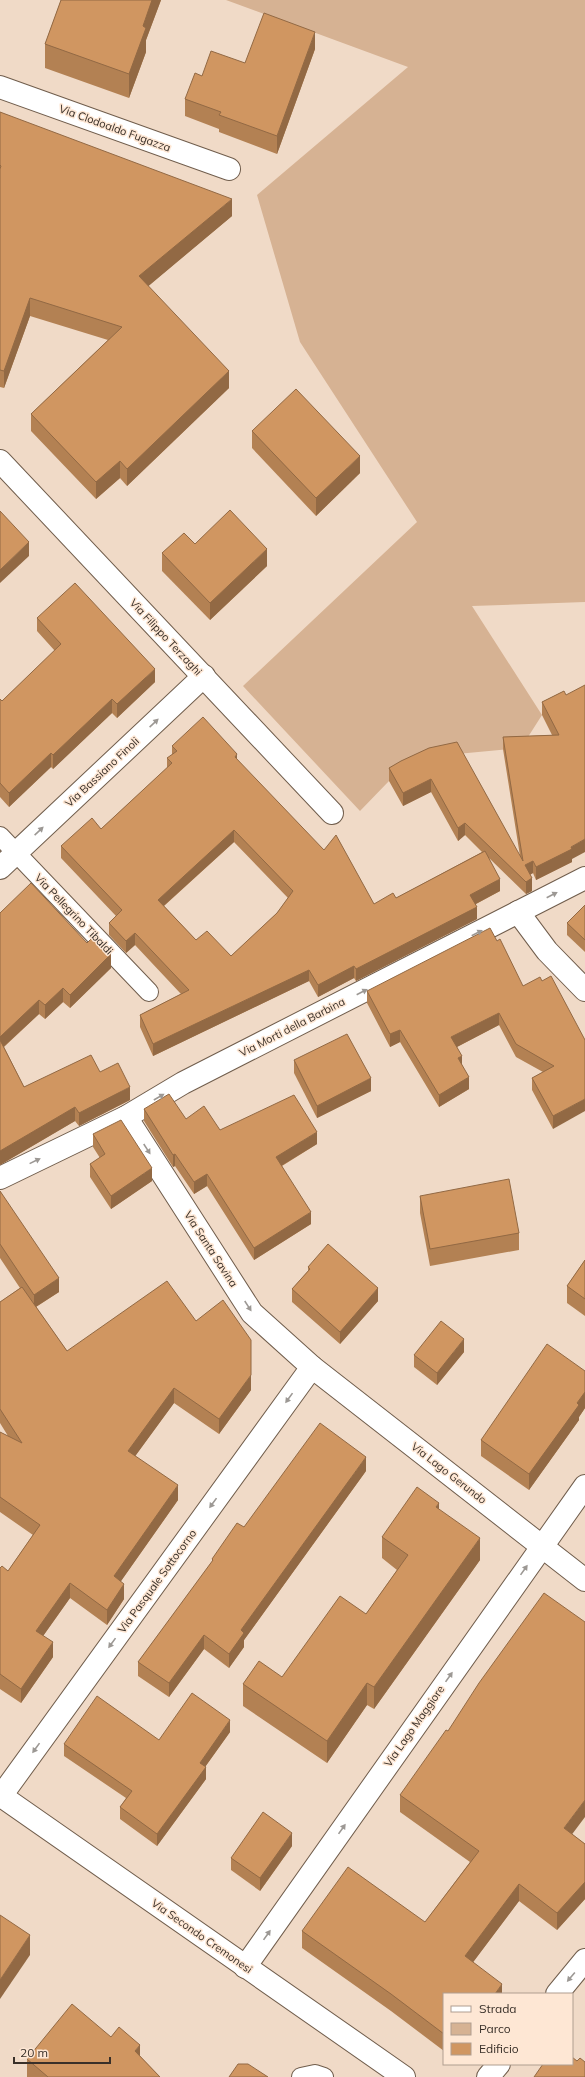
<svg xmlns="http://www.w3.org/2000/svg" width="585" height="2077" font-family="Mulish,sans-serif">
<style>
.green{fill:#d6b293}
.lines{fill:none;stroke-linecap:round;stroke-linejoin:round}
.service-casing{stroke:#705d4c;stroke-width:20}
.minor-casing{stroke:#705d4c;stroke-width:24}
.tertiary-casing{stroke:#705d4c;stroke-width:24}
.service{stroke:#fff;stroke-width:18}
.minor{stroke:#fff;stroke-width:22}
.tertiary{stroke:#fff;stroke-width:22}
.wall{fill:#b38153;fill-rule:evenodd}
.shaded-wall{fill:#926944}
.building{fill:#d09661;stroke:#926944;fill-rule:evenodd}
.oneway{fill:#9c9894}
.labels{text-anchor:middle;dominant-baseline:central;stroke-width:3;stroke-linejoin:round;paint-order:stroke}
.street-label{font-size:11px;fill:#393029;stroke:#fee7d4}
</style>
<rect width="100%" height="100%" fill="#f0dac7"/>
<polygon class="green" points="226,0 585,0 585,602 472,606 542,715 521,748 457,754 401,773 389,781 360,811 243,686 417,522 300,342 257,195 408,67"/>
<g class="lines">
<defs>
<g id="service">
<polyline points="0,836 149,992"/>
<polyline points="301,2077 315,2074 324,2077"/>
</g>
<g id="minor">
<polyline points="0,87 229,169"/>
<polyline points="0,461 332,813"/>
<polyline points="0,868 204,676"/>
<polyline points="518,912 547,951 585,990"/>
<polyline points="126,1117 252,1313 312,1367 585,1580"/>
<polyline points="0,1178 126,1117 183,1083 585,878"/>
<polyline points="1,1796 312,1367"/>
<polyline points="245,1967 585,1486"/>
<polyline points="557,1994 585,1960"/>
<polyline points="488,2077 499,2064"/>
</g>
<polyline id="tertiary" points="0,1795 404,2077"/>
</defs>
<use href="#service" class="service-casing"/>
<use href="#minor" class="minor-casing"/>
<use href="#tertiary" class="tertiary-casing"/>
<use href="#service" class="service"/>
<use href="#minor" class="minor"/>
<use href="#tertiary" class="tertiary"/>
</g>
<g class="wall">
<polygon points="61,0 161,0 146,40 146,52 129,98 45,68 45,44"/>
<polygon points="315,49 277,154 219,132 219,129 185,116 185,99 202,76 245,63"/>
<polygon points="0,112 232,216 148,286 229,388 127,486 120,478 96,499 31,431 31,414 108,340 30,316 4,388 0,387"/>
<polygon points="252,431 360,473 316,516 252,448"/>
<polygon points="195,544 267,566 210,620 162,571 162,553"/>
<polygon points="37,618 155,682 117,718 112,713 53,769 51,767 9,807 0,797 0,699 2,701 55,651 37,631"/>
<path d="M564,691l8,171 -36,18 -3,-7 -3,2 2,16 -6,3 -37,-36 11,33 -24,13 1,15 -121,62 -2,-3 -36,19 -9,-16 -156,75 -13,-29v-12l41,-21 -46,-49 -9,8 -17,-18v-12l7,-7 -55,-58v-12l40,-17 66,-61v-10l5,-3v-9l65,14 137,144 22,-6 86,-46 -17,-17 -7,6 -27,-49 -28,14 -14,-25v-13l40,-20 91,108 -17,-107v-12l49,-2 -10,-20v-13zM234,842l54,56 -11,15 -46,43 -35,-16 -32,-34z"/>
<polygon points="585,905 585,952 567,935 567,923"/>
<polygon points="0,913 87,943 111,968 70,1008 63,1002 45,1019 39,1014 4,1047 24,1087 100,1072 130,1100 79,1126 75,1121 0,1165"/>
<polygon points="542,981 585,1040 553,1129 532,1090 532,1078 543,1072 516,1057 499,1025 457,1047 469,1089 439,1107 400,1042 390,1047 367,1003 367,991 523,986"/>
<polygon points="294,1060 371,1091 317,1118 294,1073"/>
<polygon points="144,1109 186,1119 220,1130 317,1144 282,1166 311,1224 254,1260 207,1186 194,1194 175,1166 173,1167 144,1121"/>
<polygon points="93,1134 152,1181 111,1209 90,1177 90,1164 100,1158 93,1147"/>
<polygon points="0,1191 59,1292 36,1307 67,1351 196,1321 251,1390 219,1434 174,1403 135,1456 178,1500 121,1581 124,1599 107,1625 70,1598 43,1636 53,1657 21,1703 0,1689 0,1568 8,1571 33,1535 0,1512 0,1432 8,1436 0,1423 0,1302 20,1288 0,1258"/>
<polygon points="420,1196 519,1233 519,1250 430,1266 420,1213"/>
<polygon points="585,1260 585,1316 567,1303 567,1286"/>
<polygon points="308,1267 378,1301 340,1344 292,1302 292,1289 308,1271"/>
<polygon points="464,1352 437,1385 414,1367 414,1355"/>
<polygon points="585,1371 585,1408 579,1417 579,1420 529,1490 481,1456 481,1440"/>
<polygon points="366,1471 244,1640 244,1647 229,1668 204,1649 169,1697 138,1676 138,1662 212,1562 212,1559 244,1527"/>
<polygon points="439,1509 480,1560 374,1709 367,1705 327,1763 243,1706 243,1684 282,1677 366,1614 397,1570 382,1558 382,1537"/>
<polygon points="230,1732 205,1767 206,1779 157,1846 120,1819 120,1807 126,1798 64,1756 64,1744 159,1740"/>
<polygon points="400,1795 572,1834 585,1844 585,1899 557,1930 519,1901 473,1962 502,1994 444,1994 444,2051 391,2011 302,1948 302,1931 425,1922 470,1862 400,1812"/>
<polygon points="292,1846 260,1891 231,1870 231,1858"/>
<polygon points="111,2037 140,2056 160,2077 27,2077 27,2059"/>
</g>
<g class="shaded-wall">
<polygon points="152,0 161,0 146,40 146,52 129,98 129,74 143,26"/>
<polygon points="315,32 315,49 277,154 277,136"/>
<polygon points="232,199 232,216 139,294 139,276"/>
<polygon points="30,298 30,316 4,388 4,371"/>
<polygon points="229,371 229,388 127,486 127,469"/>
<polygon points="360,456 360,473 316,516 316,498"/>
<polygon points="120,461 120,478 96,499 96,482"/>
<polygon points="29,542 29,556 0,583 0,570"/>
<polygon points="267,549 267,566 210,620 210,603"/>
<polygon points="155,669 155,682 117,718 117,704"/>
<polygon points="112,699 112,713 53,769 53,755"/>
<polygon points="51,753 51,767 9,807 9,793"/>
<polygon points="237,754 237,766 235,757"/>
<polygon points="431,779 431,792 403,806 403,793"/>
<polygon points="465,823 465,835 458,841 458,828"/>
<polygon points="234,830 234,842 158,911 158,900"/>
<polygon points="585,839 585,852 572,859 572,862 536,880 536,867"/>
<polygon points="533,861 533,873 525,877 525,865"/>
<polygon points="532,878 532,891 526,894 526,882"/>
<polygon points="500,879 500,891 470,907 470,895"/>
<polygon points="477,907 477,919 356,981 356,969"/>
<polygon points="135,933 135,945 126,953 126,941"/>
<polygon points="111,954 111,968 70,1008 70,995"/>
<polygon points="354,966 354,978 318,997 318,985"/>
<polygon points="309,970 309,981 153,1056 153,1044"/>
<polygon points="63,988 63,1002 45,1019 45,1005"/>
<polygon points="39,1000 39,1014 0,1050 0,1037"/>
<polygon points="499,1013 499,1025 451,1050 451,1037"/>
<polygon points="400,1030 400,1042 390,1047 390,1034"/>
<polygon points="462,1056 462,1068 458,1058"/>
<polygon points="469,1077 469,1089 439,1107 439,1095"/>
<polygon points="371,1078 371,1091 317,1118 317,1106"/>
<polygon points="130,1087 130,1100 79,1126 79,1113"/>
<polygon points="585,1099 585,1111 553,1129 553,1116"/>
<polygon points="75,1107 75,1121 0,1165 0,1151"/>
<polygon points="317,1132 317,1144 276,1169 276,1157"/>
<polygon points="175,1154 175,1166 173,1167 173,1155"/>
<polygon points="152,1168 152,1181 111,1209 111,1196"/>
<polygon points="207,1174 207,1186 194,1194 194,1182"/>
<polygon points="311,1212 311,1224 254,1260 254,1248"/>
<polygon points="59,1278 59,1292 34,1308 34,1295"/>
<polygon points="378,1288 378,1301 340,1344 340,1332"/>
<polygon points="464,1339 464,1352 437,1385 437,1373"/>
<polygon points="251,1375 251,1390 219,1434 219,1419"/>
<polygon points="174,1388 174,1403 128,1466 128,1451"/>
<polygon points="585,1392 585,1408 579,1417 579,1420 529,1490 529,1474"/>
<polygon points="366,1457 366,1471 244,1640 244,1647 229,1668 229,1654 241,1630"/>
<polygon points="178,1485 178,1500 114,1591 114,1576"/>
<polygon points="439,1503 439,1525 436,1507"/>
<polygon points="480,1538 480,1560 374,1709 374,1687"/>
<polygon points="70,1583 70,1598 36,1646 36,1631"/>
<polygon points="124,1584 124,1599 107,1625 107,1610"/>
<polygon points="204,1635 204,1649 169,1697 169,1683"/>
<polygon points="53,1642 53,1657 21,1703 21,1689"/>
<polygon points="367,1683 367,1705 327,1763 327,1741"/>
<polygon points="230,1720 230,1732 200,1774 200,1763"/>
<polygon points="206,1767 206,1779 157,1846 157,1834"/>
<polygon points="585,1800 585,1817 564,1845 564,1828"/>
<polygon points="292,1833 292,1846 260,1891 260,1878"/>
<polygon points="585,1882 585,1899 557,1930 557,1913"/>
<polygon points="519,1884 519,1901 465,1973 465,1956"/>
<polygon points="30,1935 30,1955 0,1999 0,1980"/>
<polygon points="502,1984 502,1994 495,1994"/>
<polygon points="140,2045 140,2063 135,2051"/>
</g>
<g class="building">
<polygon points="61,0 152,0 143,26 146,28 129,74 45,44"/>
<polygon points="264,13 315,32 277,136 219,115 221,112 185,99 195,73 202,76 211,51 245,63"/>
<polygon points="0,112 232,199 139,276 229,371 127,469 120,461 96,482 31,414 122,327 30,298 4,371 0,370 0,169 1,166 0,165"/>
<polygon points="296,389 360,456 316,498 252,431"/>
<polygon points="230,510 267,549 210,603 162,553 184,533 195,544"/>
<polygon points="0,511 29,542 0,570"/>
<polygon points="75,583 155,669 117,704 112,699 53,755 51,753 9,793 0,783 0,699 2,701 61,644 37,618"/>
<polygon points="585,685 585,839 571,847 572,849 536,867 533,861 525,865 532,878 526,882 465,823 458,828 431,779 403,793 389,768 401,761 429,748 457,742 523,861 503,737 559,735 542,702 564,691 566,695"/>
<path d="M203,717l34,37 -2,3 89,93 12,-15 38,69 19,-11 3,5 89,-47 15,28 -30,16 7,12 -121,62 -2,-3 -36,19 -9,-15 -156,74 -13,-29 49,-25 -54,-57 -9,8 -17,-18 13,-13 -61,-64 31,-28 9,11 71,-66 -5,-5 10,-7 -5,-5zM234,830l59,61 -16,22 -46,43 -24,-25 -11,9 -38,-40z"/>
<polygon points="31,883 87,943 94,936 111,954 70,995 63,988 45,1005 39,1000 0,1037 0,913"/>
<polygon points="585,905 585,940 567,923"/>
<polygon points="490,928 497,941 500,939 523,986 540,977 542,981 551,976 585,1040 585,1099 553,1116 532,1078 554,1066 516,1044 499,1013 451,1037 462,1056 458,1058 469,1077 439,1095 400,1030 390,1034 367,991"/>
<polygon points="347,1034 371,1078 317,1106 294,1060"/>
<polygon points="0,1040 24,1087 91,1055 100,1072 118,1063 130,1087 79,1113 75,1107 0,1151"/>
<polygon points="169,1094 186,1119 204,1106 220,1130 294,1095 317,1132 276,1157 311,1212 254,1248 207,1174 194,1182 175,1154 173,1155 144,1109"/>
<polygon points="121,1120 152,1168 111,1196 90,1164 105,1154 93,1134"/>
<polygon points="509,1179 519,1233 430,1249 420,1196"/>
<polygon points="0,1191 59,1278 34,1295 0,1244"/>
<polygon points="328,1244 378,1288 340,1332 292,1289 310,1269 308,1267"/>
<polygon points="585,1260 585,1299 567,1286"/>
<polygon points="167,1281 196,1321 223,1300 251,1340 251,1375 219,1419 174,1388 128,1451 178,1485 114,1576 124,1584 107,1610 70,1583 36,1631 53,1642 21,1689 0,1674 0,1568 2,1566 8,1571 40,1525 0,1497 0,1432 22,1443 0,1409 0,1302 22,1287 67,1351"/>
<polygon points="441,1321 464,1339 437,1373 414,1355"/>
<polygon points="547,1344 585,1371 585,1392 577,1403 579,1405 529,1474 481,1440"/>
<polygon points="320,1423 366,1457 241,1630 244,1633 229,1654 204,1635 169,1683 138,1662 213,1560 212,1559 237,1523 244,1527"/>
<polygon points="417,1487 439,1503 436,1507 480,1538 374,1687 367,1683 327,1741 243,1684 259,1661 282,1677 340,1596 366,1614 408,1555 382,1537"/>
<polygon points="544,1593 585,1622 585,1800 564,1828 585,1844 585,1882 557,1913 519,1884 465,1956 502,1984 495,1994 444,1994 444,2034 391,1994 302,1931 348,1867 425,1922 479,1851 400,1795 446,1730 448,1731 479,1683"/>
<polygon points="192,1693 230,1720 200,1763 206,1767 157,1834 120,1807 132,1791 64,1744 97,1696 159,1740"/>
<polygon points="263,1812 292,1833 260,1878 231,1858"/>
<polygon points="0,1915 30,1935 0,1980"/>
<polygon points="72,2004 111,2037 119,2027 140,2045 135,2051 160,2077 48,2077 27,2059"/>
<polygon points="572,2057 577,2061 580,2058 585,2062 585,2077 534,2077 543,2064 572,2064"/>
<polygon points="238,2064 248,2064 268,2077 229,2077"/>
</g>
<defs><path id="oneway-solid" d="M-6-.8H1V-3.2L6.5 0L1 3.2V.8H-6Z"/></defs>
<g class="oneway">
<use href="#oneway-solid" transform="translate(154 723) rotate(-43)"/>
<use href="#oneway-solid" transform="translate(39 831) rotate(-43)"/>
<use href="#oneway-solid" transform="translate(552 895) rotate(-27)"/>
<use href="#oneway-solid" transform="translate(477 933) rotate(-27)"/>
<use href="#oneway-solid" transform="translate(362 992) rotate(-27)"/>
<use href="#oneway-solid" transform="translate(159 1097) rotate(-30)"/>
<use href="#oneway-solid" transform="translate(147 1149) rotate(57)"/>
<use href="#oneway-solid" transform="translate(35 1161) rotate(-26)"/>
<use href="#oneway-solid" transform="translate(248 1306) rotate(57)"/>
<use href="#oneway-solid" transform="translate(289 1398) rotate(126)"/>
<use href="#oneway-solid" transform="translate(213 1503) rotate(126)"/>
<use href="#oneway-solid" transform="translate(524 1570) rotate(-55)"/>
<use href="#oneway-solid" transform="translate(112 1643) rotate(126)"/>
<use href="#oneway-solid" transform="translate(449 1677) rotate(-55)"/>
<use href="#oneway-solid" transform="translate(36 1748) rotate(126)"/>
<use href="#oneway-solid" transform="translate(342 1829) rotate(-55)"/>
<use href="#oneway-solid" transform="translate(267 1935) rotate(-55)"/>
<use href="#oneway-solid" transform="translate(571 1977) rotate(130)"/>
</g>
<g class="labels">
<g class="street-label">
<text transform="translate(115 128) rotate(20)">Via Clodoaldo Fugazza</text>
<text transform="translate(166 637) rotate(47)">Via Filippo Terzaghi</text>
<text transform="translate(102 772) rotate(-43)">Via Bassiano Finoli</text>
<text transform="translate(74 914) rotate(46)">Via Pellegrino Tibaldi</text>
<text transform="translate(292 1027) rotate(-27)">Via Morti della Barbina</text>
<text transform="translate(211 1249) rotate(57)">Via Santa Savina</text>
<text transform="translate(449 1473) rotate(38)">Via Lago Gerundo</text>
<text transform="translate(157 1581) rotate(-54)">Via Pasquale Sottocorno</text>
<text transform="translate(414 1726) rotate(-55)">Via Lago Maggiore</text>
<text transform="translate(202 1936) rotate(35)">Via Secondo Cremonesi</text>
</g>
</g>
<rect x="443" y="1993" width="130" height="72" fill="#fee7d4" stroke="#af9e90"/>
<rect x="451" y="2006" width="20" height="6" fill="#ffffff" stroke="#af9e90"/>
<text x="479" y="2013" font-size="12" fill="#393029">Strada</text>
<rect x="451" y="2023" width="20" height="12" fill="#d6b293" stroke="#af9e90"/>
<text x="479" y="2033" font-size="12" fill="#393029">Parco</text>
<rect x="451" y="2043" width="20" height="12" fill="#d09661" stroke="#af9e90"/>
<text x="479" y="2053" font-size="12" fill="#393029">Edificio</text>
<path d="M14 2057v6h96v-6" fill="none" stroke="#393029" stroke-width="2"/>
<text x="20" y="2057" font-size="12" fill="#393029" stroke="#fee7d4" stroke-width="3" paint-order="stroke">20 m</text>
</svg>
